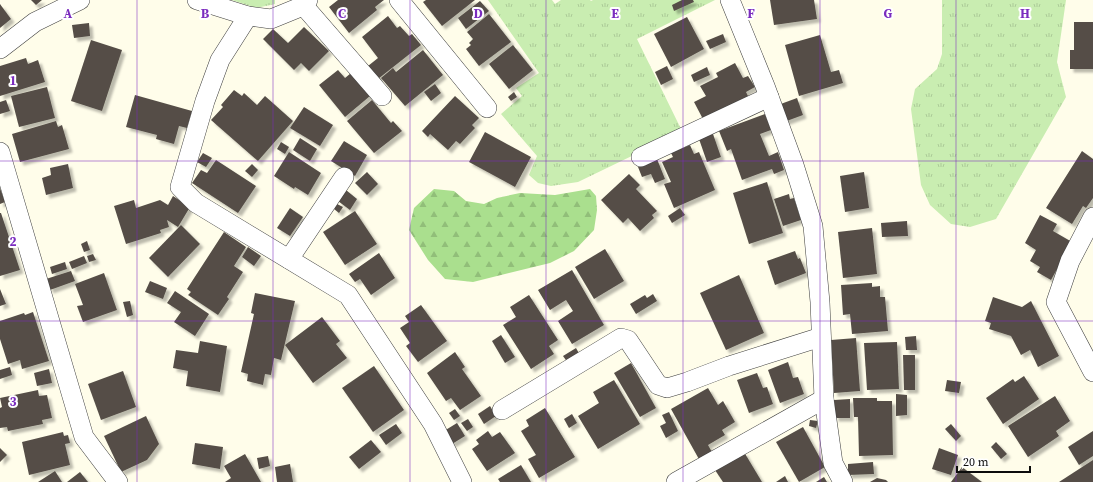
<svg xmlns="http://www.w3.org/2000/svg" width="1093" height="482" font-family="'Source Serif 4',serif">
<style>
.grass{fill:url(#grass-tufts)}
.forest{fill:url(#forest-firs)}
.building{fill:#554e47;filter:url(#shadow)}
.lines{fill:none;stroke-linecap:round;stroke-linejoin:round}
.street-casing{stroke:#3f3f3f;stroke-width:20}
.street{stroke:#fff;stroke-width:19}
.grid{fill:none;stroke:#7b2cbf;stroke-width:1;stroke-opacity:0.55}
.grid-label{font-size:13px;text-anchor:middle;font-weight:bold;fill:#7b2cbf;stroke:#fff;stroke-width:4;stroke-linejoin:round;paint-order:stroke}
</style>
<defs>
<pattern id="grass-tufts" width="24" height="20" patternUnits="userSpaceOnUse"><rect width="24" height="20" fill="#c9edb1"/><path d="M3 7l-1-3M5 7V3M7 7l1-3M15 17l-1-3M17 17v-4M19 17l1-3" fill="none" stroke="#abca97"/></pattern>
<pattern id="forest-firs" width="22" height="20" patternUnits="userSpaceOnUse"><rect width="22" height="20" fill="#aadf8e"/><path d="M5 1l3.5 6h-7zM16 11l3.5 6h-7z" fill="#91be79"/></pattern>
<filter id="shadow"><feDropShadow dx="3.5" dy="3.5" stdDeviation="1" flood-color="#0004"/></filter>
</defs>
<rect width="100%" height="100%" fill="#fffdea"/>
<g class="grass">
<polygon points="232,0 275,0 275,4 256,8"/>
<polygon points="488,0 552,0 555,4 561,0 590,0 591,1 593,0 715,0 637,39 681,129 638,153 578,182 551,186 538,183 529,175 537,156 501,114 522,96 516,88 539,73"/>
<polygon points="942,0 1066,0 1057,62 1066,97 996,219 970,227 951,224 930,205 921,185 911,109 915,89 937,69 942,54"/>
</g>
<polygon class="forest" points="434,189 454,191 466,201 484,204 497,198 520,193 555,195 590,189 596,196 597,210 594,230 574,251 550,263 473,282 445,279 428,260 409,230 414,208"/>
<g class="building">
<polygon points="31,0 42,0 36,5"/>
<polygon points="338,0 384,0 375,7 377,10 349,33 329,7"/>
<polygon points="426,0 475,0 442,26 423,2"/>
<polygon points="682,0 693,0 694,2 674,11 672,5"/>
<polygon points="770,0 814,0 817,19 774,25"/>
<polygon points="480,1 489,11 466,29 458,18"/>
<polygon points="0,4 11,19 0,28"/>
<polygon points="489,14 511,42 479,66 466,49 471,45 469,43 473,39 467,32"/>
<polygon points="388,16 397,28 400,26 409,36 412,34 421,45 378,79 368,66 378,58 362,37"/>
<polygon points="687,17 704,49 671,67 654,34"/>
<polygon points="1074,22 1093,22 1093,69 1070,69 1070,50 1074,50"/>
<polygon points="89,23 90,36 74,38 72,25"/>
<polygon points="304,27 329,51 309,71 301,63 294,70 263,39 273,29 288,43"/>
<polygon points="723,34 726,42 710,49 706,41"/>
<polygon points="820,35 831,72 839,70 843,83 799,96 785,45"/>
<polygon points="91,40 122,50 102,111 71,101"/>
<polygon points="513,45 533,70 509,89 489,64"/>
<polygon points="423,50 443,75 405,106 381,78 393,68 396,72"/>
<polygon points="26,58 28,64 38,60 45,82 0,96 0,66"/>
<polygon points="735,63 743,78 748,76 755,87 746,92 749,98 704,121 694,102 706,96 700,86 718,77 716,73"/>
<polygon points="667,66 673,79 661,85 655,72"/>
<polygon points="707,67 710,75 694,82 691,75"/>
<polygon points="338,70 345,78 351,73 370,96 345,117 319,85"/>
<polygon points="435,84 441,93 431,101 424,92"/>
<polygon points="47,87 55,118 19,127 11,96"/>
<polygon points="234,90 242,96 244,93 257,105 265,96 293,121 258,161 211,120 223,107 221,105"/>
<polygon points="514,92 517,97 511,101 508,97"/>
<polygon points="135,95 192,111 187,128 179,126 174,144 156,139 157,135 126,127"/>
<polygon points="455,96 479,118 472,125 475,128 460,144 456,141 448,150 430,134 428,137 422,131"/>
<polygon points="797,98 803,115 784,122 778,105"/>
<polygon points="6,100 10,111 0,114 0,102"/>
<polygon points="372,100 391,123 393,121 402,131 374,153 347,121"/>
<polygon points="304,107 333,125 320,146 290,128"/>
<polygon points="765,114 771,130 760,134 769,156 778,152 784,170 774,174 772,169 742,180 731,149 727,151 719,131"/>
<polygon points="56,121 58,127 62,125 69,149 20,162 12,134"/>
<polygon points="485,132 531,157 515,187 469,162"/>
<polygon points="713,134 721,157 707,162 699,139"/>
<polygon points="300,138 317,149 310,161 293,150"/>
<polygon points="344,141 367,155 355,176 331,161"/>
<polygon points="281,142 289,147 285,154 277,149"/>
<polygon points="690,145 694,154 699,152 715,190 674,208 664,184 671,182 662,162 673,157 671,153"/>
<polygon points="1082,151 1093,159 1093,198 1086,208 1083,206 1072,224 1046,208"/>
<polygon points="289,152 321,173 308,195 295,187 294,189 274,176"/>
<polygon points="203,153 212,158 206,167 197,162"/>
<polygon points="657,159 665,179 655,183 651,174 642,177 638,167"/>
<polygon points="216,160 256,186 238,213 192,183 201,170 207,173"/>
<polygon points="68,164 73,188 46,195 42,178 51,175 50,168"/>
<polygon points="252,164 258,170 252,177 245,171"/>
<polygon points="367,172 378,184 367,195 355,183"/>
<polygon points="864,172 869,208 845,212 840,176"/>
<polygon points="629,174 640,185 636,189 657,211 652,215 654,218 640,231 628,218 623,223 601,200"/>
<polygon points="767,182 783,233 749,244 733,193"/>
<polygon points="0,188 5,202 0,204"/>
<polygon points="346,190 357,199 350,210 338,201"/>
<polygon points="789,194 790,199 794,198 801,220 783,226 774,199"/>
<polygon points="173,196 190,207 178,227 167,220 169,227 160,230 161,233 126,244 114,206 134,200 136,208 160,200 168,205"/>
<polygon points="337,204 343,207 339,213 334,209"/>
<polygon points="290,208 303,217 290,236 277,228"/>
<polygon points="680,208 685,215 672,223 668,216"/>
<polygon points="355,211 377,244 345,265 323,232"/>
<polygon points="0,213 1,213 20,270 0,276"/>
<polygon points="1040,215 1057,224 1053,231 1072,242 1051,280 1037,272 1040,267 1030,261 1036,250 1025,243"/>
<polygon points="907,221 908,236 882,237 881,223"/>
<polygon points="181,225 200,244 168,277 149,258"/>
<polygon points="872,228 877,274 843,278 838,232"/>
<polygon points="224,232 246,247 234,266 243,272 227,297 229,299 218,315 188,295 191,292 187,289"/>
<polygon points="87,241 90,250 84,252 81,244"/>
<polygon points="248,247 261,256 254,266 242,257"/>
<polygon points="605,249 624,281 594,299 575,267"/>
<polygon points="795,251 798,259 800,258 806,273 775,285 767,261"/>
<polygon points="379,253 395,278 371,295 360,279 355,282 349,274"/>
<polygon points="93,254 96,260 89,262 87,256"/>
<polygon points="84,256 87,263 72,269 69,262"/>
<polygon points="65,262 67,269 52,274 50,267"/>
<polygon points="572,270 604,325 572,344 558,321 573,311 566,300 550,310 538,290"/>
<polygon points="71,271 75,281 50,290 46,279"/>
<polygon points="104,273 117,310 83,322 77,306 83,305 75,284"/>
<polygon points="739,275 764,333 726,350 700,293"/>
<polygon points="150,281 167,288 163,299 145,292"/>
<polygon points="872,283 872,287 880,286 880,297 885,297 888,331 852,334 850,314 843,315 841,285"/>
<polygon points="0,289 6,304 0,306"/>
<polygon points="175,291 209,314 195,336 174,322 181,312 167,303"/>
<polygon points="255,293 295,301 281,360 274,358 271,375 265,374 263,385 247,381 248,374 241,372 254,314 251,313"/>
<polygon points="653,294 657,301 636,314 630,304 645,295 647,298"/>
<polygon points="529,295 558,340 549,346 554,354 531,369 503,325 516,317 510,307"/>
<polygon points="993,297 1022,307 1031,301 1059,356 1038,367 1030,350 1021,355 1011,336 989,329 991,323 985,321"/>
<polygon points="130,301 133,315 127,317 123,302"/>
<polygon points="421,305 447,341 418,362 406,346 410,343 400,328 409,322 405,316"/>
<polygon points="33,312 49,361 22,369 20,360 8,364 0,339 0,321 24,313 25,315"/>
<polygon points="322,317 340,341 336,344 347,358 313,383 285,345"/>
<polygon points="501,335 515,357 505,363 492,341"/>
<polygon points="916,336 917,350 906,350 905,337"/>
<polygon points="856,338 860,391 834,393 831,340"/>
<polygon points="200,341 227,346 220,392 186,386 188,371 173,368 176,350 198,353"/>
<polygon points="897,342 899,389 867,390 864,343"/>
<polygon points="576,348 580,355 568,363 563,356"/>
<polygon points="455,352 465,367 462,369 481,396 460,410 451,398 446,401 427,373"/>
<polygon points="903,355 915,355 915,390 904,390"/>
<polygon points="788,362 793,378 798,377 804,394 780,403 768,370"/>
<polygon points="631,363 656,408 640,417 614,373"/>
<polygon points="374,366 404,410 373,432 342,388"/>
<polygon points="10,367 12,375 0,379 0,370"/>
<polygon points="49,369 52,383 37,386 34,373"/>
<polygon points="123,371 136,407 101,420 88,384"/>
<polygon points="757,373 763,388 767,387 773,404 749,413 737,380"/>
<polygon points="1024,376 1039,399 1003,424 986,398 1013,379 1015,382"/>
<polygon points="614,380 640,424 598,449 578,416 599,403 593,392"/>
<polygon points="947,380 961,382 959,393 945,391"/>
<polygon points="708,388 718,405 723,401 735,422 722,430 725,435 708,445 713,454 700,461 671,409"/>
<polygon points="38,390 39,396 47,395 52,418 42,420 43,424 8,431 7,427 0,428 0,408 2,407 0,398"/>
<polygon points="896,394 907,395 907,415 896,416"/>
<polygon points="1055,396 1070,421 1056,431 1059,436 1028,457 1008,426"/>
<polygon points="853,398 877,398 877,401 892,401 893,455 859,456 858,417 854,417"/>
<polygon points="850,399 850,418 835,418 834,400"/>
<polygon points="490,406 496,416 484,424 478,414"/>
<polygon points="545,408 575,457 539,478 528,459 536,455 521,431 529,426 526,420"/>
<polygon points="455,409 460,416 454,420 449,413"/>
<polygon points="669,412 678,431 666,438 660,426 666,423 662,415"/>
<polygon points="572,414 577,423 569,428 564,419"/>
<polygon points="146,416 159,444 147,460 121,472 104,436"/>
<polygon points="468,419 473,427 467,431 461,423"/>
<polygon points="810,420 818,421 816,428 809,426"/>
<polygon points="457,423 465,436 452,444 444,431"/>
<polygon points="396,424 402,433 386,445 379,435"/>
<polygon points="951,424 961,436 956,441 945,429"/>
<polygon points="803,427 825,467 799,482 776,442"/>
<polygon points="488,431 492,437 500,432 515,453 487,471 472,449 479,444 476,440"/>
<polygon points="1093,431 1093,456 1079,465 1068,447"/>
<polygon points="63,432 64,436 68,435 70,443 65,444 70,465 29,475 22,442"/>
<polygon points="371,440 381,452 359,469 349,457"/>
<polygon points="996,442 1007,454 1001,459 991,447"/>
<polygon points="195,443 223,447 220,469 192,464"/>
<polygon points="0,448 7,455 0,462"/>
<polygon points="939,448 958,455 951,475 932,469"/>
<polygon points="744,452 762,482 723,482 715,470"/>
<polygon points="245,454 261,482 225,482 231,478 224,466"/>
<polygon points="268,456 270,466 259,469 257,458"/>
<polygon points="1093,460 1093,482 1059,482"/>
<polygon points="873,462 874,474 848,475 848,464"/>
<polygon points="290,464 293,482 277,482 275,467"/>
<polygon points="521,465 531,482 500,482 498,479"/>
<polygon points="962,467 982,482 951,482"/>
<polygon points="55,471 62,482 38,482"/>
<polygon points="80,472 88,482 67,482"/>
<polygon points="785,476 788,482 776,482"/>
<polygon points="824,477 827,482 816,482"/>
<polygon points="877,478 886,480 888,482 870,482"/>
</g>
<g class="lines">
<defs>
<g id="street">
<polyline points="197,0 248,16 271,19 298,8 308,0"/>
<polyline points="399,0 487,108"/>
<polyline points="730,0 765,86 794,165 813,226 820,302 824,399 833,463 843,482"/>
<polyline points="303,5 382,96"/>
<polyline points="248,16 220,60 205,101 180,187 196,203 348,295 433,424 462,482"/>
<polyline points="0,49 35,22 80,0"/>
<polyline points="0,152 84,437 118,482"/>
<polyline points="641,157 769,97"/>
<polyline points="1093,217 1070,261 1056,302 1093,372"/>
<polyline points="289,259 344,177"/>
<polyline points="502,410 621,338 628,340 658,385 667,388 687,382 729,366 821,337"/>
<polyline points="676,482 824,399"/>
</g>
</defs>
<use href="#street" class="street-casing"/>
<use href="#street" class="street"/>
</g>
<path class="grid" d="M137,0v482M273,0v482M410,0v482M546,0v482M683,0v482M820,0v482M956,0v482M0,161h1093M0,321h1093"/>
<g class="grid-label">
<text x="68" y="18">A</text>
<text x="205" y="18">B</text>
<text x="342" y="18">C</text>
<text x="478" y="18">D</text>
<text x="615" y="18">E</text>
<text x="751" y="18">F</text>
<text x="888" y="18">G</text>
<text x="1025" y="18">H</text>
<text x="13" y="85">1</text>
<text x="13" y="246">2</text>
<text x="13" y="406">3</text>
</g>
<path d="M957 466v6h73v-6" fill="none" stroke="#0c0c0c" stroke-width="2"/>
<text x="963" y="466" font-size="12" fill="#0c0c0c" stroke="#ffffff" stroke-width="3" paint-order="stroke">20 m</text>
</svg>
